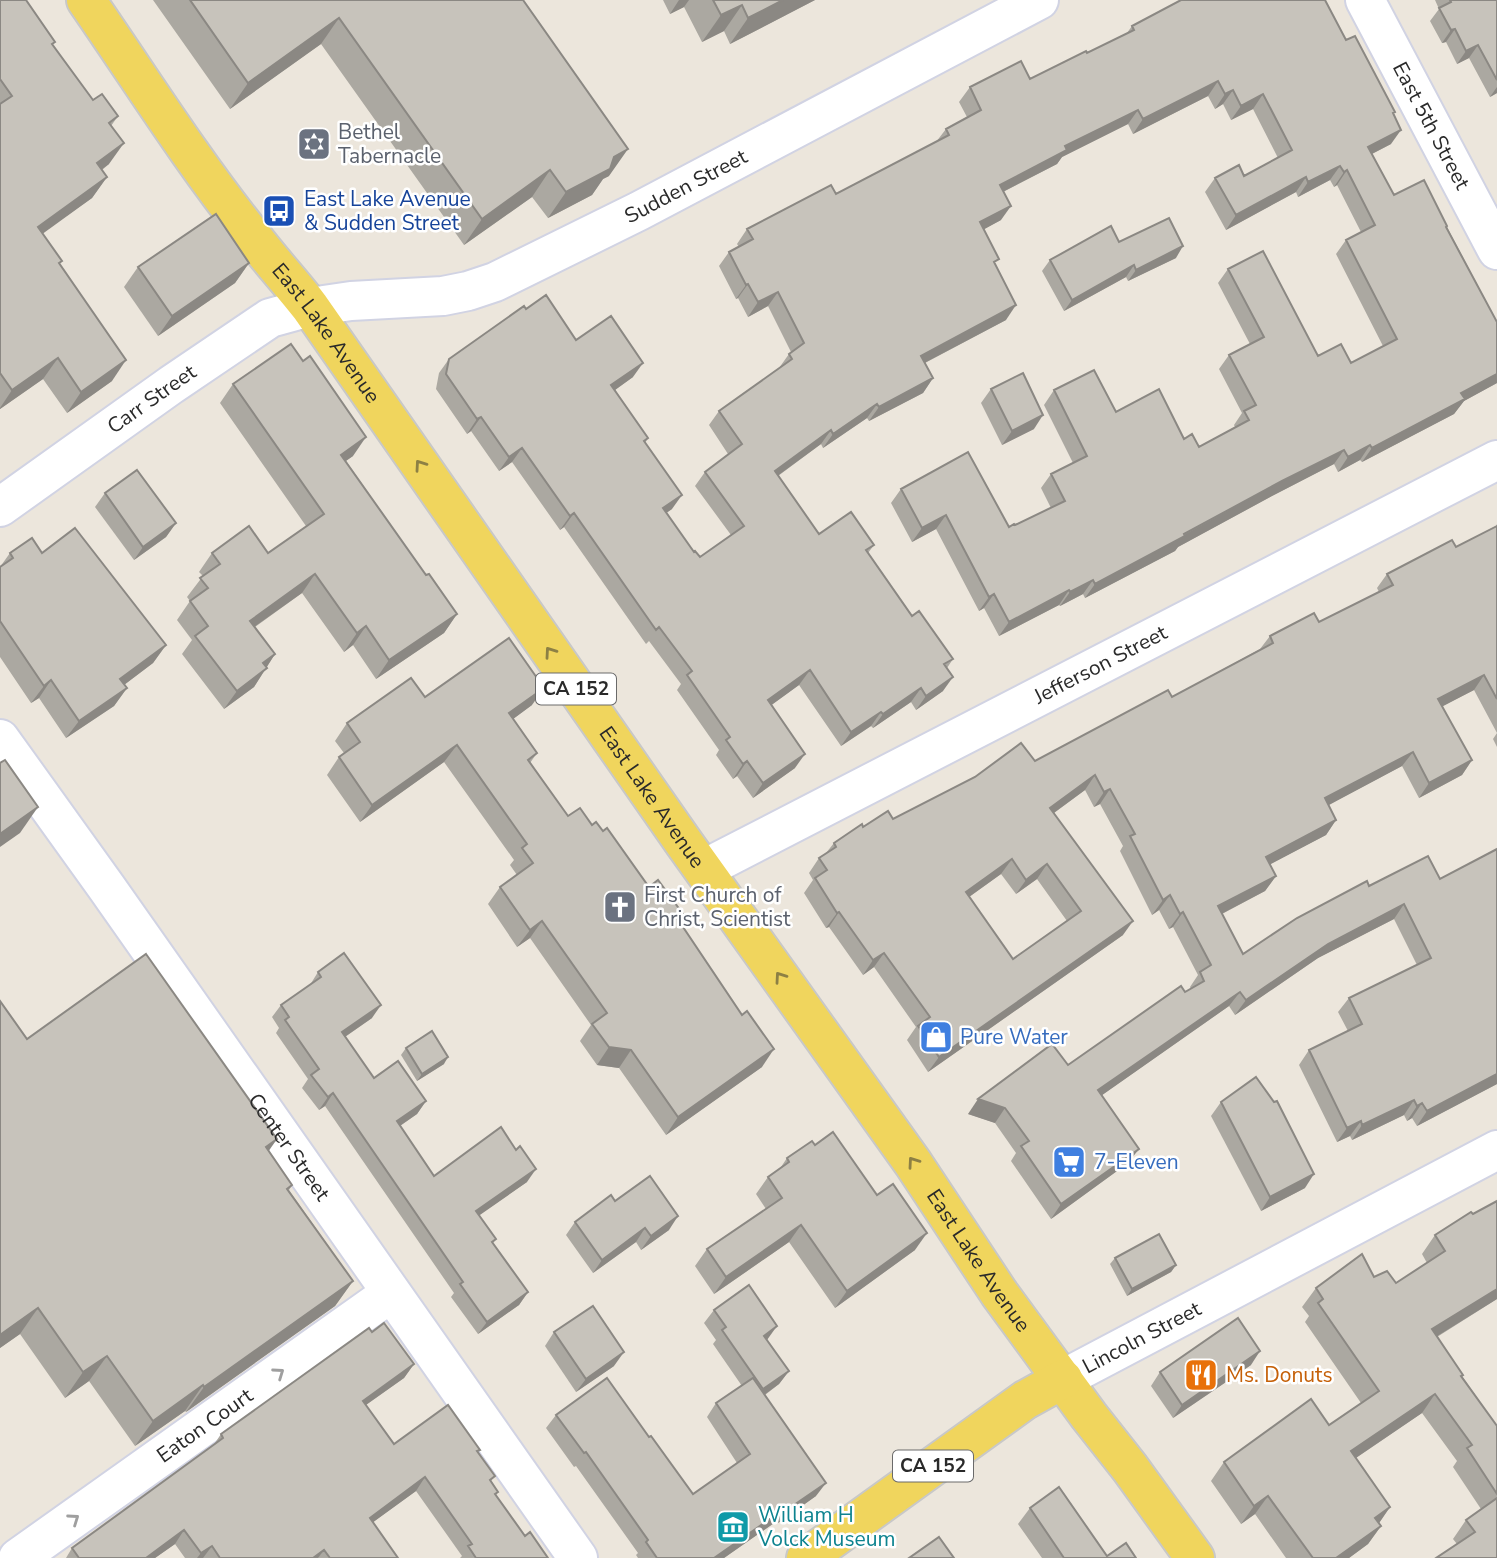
<svg xmlns="http://www.w3.org/2000/svg" width="1497" height="1558" font-family="'Nunito Sans',sans-serif">
<style>
.lines{fill:none;stroke-linecap:round;stroke-linejoin:round}
.minor-casing{stroke:#d1d3e3;stroke-width:42}
.major-casing{stroke:#c8c8c8;stroke-width:42}
.minor{stroke:#fff;stroke-width:38}
.major{stroke:#f0d55d;stroke-width:38}
.wall{fill:#aba8a1;fill-rule:evenodd}
.shaded-wall{fill:#8b8883}
.building{fill:#c7c3bb;stroke:#8b8883;stroke-width:2;fill-rule:evenodd}
.oneway{stroke:#8d8044}
.oneway2{stroke:#9f9f9f}
.labels{text-anchor:middle;dominant-baseline:central;stroke-width:5;stroke-linejoin:round;paint-order:stroke}
.shield{fill:#fff;stroke:#6a6a6a;stroke-width:2}
.shield-label{font-size:19px;font-weight:bold;fill:#2a2a2a}
.street-label{font-size:21px;fill:#2a2a2a;stroke:#fff}
.worship-label{font-size:21px;fill:#5b616d;stroke:#fff;text-anchor:start}
.transit-label{font-size:21px;fill:#164399;stroke:#fff;text-anchor:start}
.shop-label{font-size:21px;fill:#366cbe;stroke:#fff;text-anchor:start}
.food-label{font-size:21px;fill:#c56008;stroke:#fff;text-anchor:start}
.culture-label{font-size:21px;fill:#0d838f;stroke:#fff;text-anchor:start}
</style>
<rect width="100%" height="100%" fill="#ece6dc"/>
<g class="lines">
<defs>
<g id="minor">
<path id="s1" d="M1365,0l132,250"/>
<path id="s2" d="M0,507l171,-122 99,-67 40,-11 41,-6 92,-5 25,-5 27,-9 144,-71 400,-211"/>
<path id="s3" d="M0,739l107,149 471,670"/>
<path id="s4" d="M704,869l793,-409"/>
<path id="s5" d="M1063,1379l434,-229"/>
<path id="s6" d="M18,1558l373,-265"/>
</g>
<g id="major">
<path id="s7" d="M86,0c54,78 104,158 163,232 19,26 41,49 61,75l374,536 229,320 86,130 90,123 41,52 65,90"/>
<polyline points="806,1558 1025,1400 1063,1379"/>
</g>
</defs>
<use href="#minor" class="minor-casing"/>
<use href="#major" class="major-casing"/>
<use href="#minor" class="minor"/>
<use href="#major" class="major"/>
</g>
<g class="wall">
<polygon points="0,0 53,45 93,100 118,116 111,126 109,164 102,170 107,177 92,198 42,233 60,264 112,381 67,413 43,379 0,409"/>
<polygon points="153,0 523,0 609,176 603,179 592,195 548,218 532,197 464,245 321,44 230,109"/>
<polygon points="663,0 815,0 730,44 724,31 702,42 684,7 670,14"/>
<polygon points="1435,0 1497,0 1497,93 1490,97 1469,58 1457,64 1446,42 1442,43 1430,21 1439,9"/>
<polygon points="1132,26 1346,40 1393,115 1391,144 1372,154 1394,195 1447,227 1497,322 1497,383 1464,401 1454,414 1362,462 1360,460 1338,472 1334,464 1272,496 1178,547 1175,551 1085,598 1083,594 1060,606 1059,605 999,636 984,608 979,611 936,529 912,542 891,503 901,489 1009,527 1015,525 1051,508 1041,488 1051,474 1073,463 1044,405 1054,390 1116,412 1184,439 1199,447 1235,427 1234,425 1242,413 1219,369 1229,355 1250,344 1218,283 1228,269 1318,356 1351,363 1383,346 1336,254 1346,240 1361,232 1337,185 1334,187 1330,180 1298,197 1296,192 1226,230 1205,192 1215,178 1244,176 1278,158 1253,109 1231,120 1223,104 1215,109 1208,96 1133,134 1128,124 1062,157 1057,164 1003,192 1001,220 984,229 995,264 1006,320 925,363 933,378 923,393 869,421 867,418 823,448 821,444 778,476 819,534 874,545 868,553 912,616 953,659 947,668 943,691 916,710 911,702 873,728 871,726 841,746 799,685 771,705 795,768 753,798 737,776 733,779 716,755 719,750 677,690 681,684 649,641 646,644 564,527 560,530 512,462 499,471 471,431 467,434 436,389 439,373 449,359 526,309 576,340 633,377 615,390 648,438 645,443 672,509 666,513 694,552 700,557 731,535 695,486 705,472 728,454 709,425 719,411 779,368 789,354 791,352 768,306 748,317 738,298 736,299 719,266 729,252 739,247 737,244 747,229 836,194 936,142 946,129 967,117 959,102 970,87 1030,79 1087,53 1127,33"/>
<polygon points="1119,242 1176,258 1128,281 1126,277 1064,311 1042,271 1050,260"/>
<polygon points="249,263 235,283 158,336 124,287 138,267"/>
<polygon points="233,384 353,456 346,461 426,575 457,614 444,633 376,679 353,645 344,652 302,593 255,627 275,654 254,687 224,709 182,654 192,640 177,620 190,601 187,597 203,576 199,572 212,553 268,553 306,526 220,403"/>
<polygon points="991,389 1034,429 1002,445 981,403"/>
<polygon points="105,493 176,523 166,537 134,560 95,507"/>
<path d="M1497,524v223l-4,-8 4,-6 -23,-43 -32,16 30,54 -10,15 -43,23 -17,-32 -74,39 8,15 -10,15 -56,29 6,12 -11,15 -43,23 21,40 126,-68 71,-7 57,-30v235l-80,42 -5,-8 -5,3 -3,-6 -52,25 -2,-4 -13,6 -38,-77 10,-15 39,-19 -10,-19 11,-14 68,-33 -23,-46 -76,39 -83,57 -6,-9 -127,89 26,68 -77,56 -40,-58 5,-8 -21,-30 -27,-9 100,-49 123,-76 -1,-2 8,-12 -25,-48 -4,2 -10,-19 -7,5 -32,-64 3,-5 -23,-42 -6,3 -9,-17 -31,23 69,122 -195,137 -21,-32 9,-13 -42,-60 -11,8 -34,-48 -3,1 -22,-35 9,-13 -4,-7 10,-15 7,-5 8,-10 29,-16 30,-8 142,-58 137,-64 88,-48 10,-13 49,-14 60,-30 -2,-4 10,-14 69,-27 40,-21zM1001,874l15,20 21,-15 30,42 -54,38 -44,-62z"/>
<polygon points="10,553 42,553 166,645 153,663 124,685 127,688 114,706 66,738 39,698 31,703 0,657 0,567"/>
<polygon points="425,697 532,705 513,719 537,753 530,763 568,816 592,825 603,831 649,887 683,914 678,920 762,1067 666,1135 619,1068 597,1065 580,1041 591,1025 530,938 517,947 488,904 500,887 517,875 510,865 514,860 444,762 360,822 327,775 339,757 344,753 335,741 347,723"/>
<polygon points="318,972 372,1018 345,1037 374,1078 426,1101 417,1114 400,1126 434,1176 527,1182 479,1215 496,1239 493,1243 528,1292 519,1305 478,1334 451,1297 454,1293 325,1106 319,1110 302,1088 308,1079 276,1033 279,1028 272,1017 281,1005 310,985"/>
<polygon points="0,1001 27,1039 269,1151 292,1185 289,1190 353,1281 335,1306 186,1412 185,1411 135,1446 89,1381 65,1398 20,1334 0,1348"/>
<polygon points="406,1048 444,1064 417,1081 401,1055"/>
<polygon points="1221,1102 1305,1188 1261,1211 1211,1116"/>
<polygon points="815,1145 915,1250 835,1308 789,1242 714,1294 695,1266 707,1249 766,1209 756,1194 768,1177 779,1170 787,1158"/>
<polygon points="615,1201 669,1230 641,1250 636,1242 593,1273 566,1235 575,1222"/>
<polygon points="1435,1235 1497,1299 1437,1337 1462,1376 1497,1426 1497,1558 1457,1544 1453,1539 1466,1520 1481,1509 1453,1467 1457,1461 1422,1413 1356,1458 1390,1507 1379,1523 1381,1526 1368,1544 1349,1558 1286,1558 1255,1514 1241,1524 1211,1481 1224,1462 1329,1425 1361,1403 1305,1322 1309,1316 1302,1307 1316,1288 1374,1277 1396,1283 1427,1263 1422,1254"/>
<polygon points="1115,1258 1176,1265 1171,1272 1127,1296 1110,1264"/>
<polygon points="714,1310 767,1340 789,1371 779,1384 765,1395 816,1496 778,1523 777,1521 724,1558 638,1558 636,1555 638,1553 576,1466 574,1467 546,1428 556,1415 649,1437 693,1494 737,1463 707,1417 716,1403 742,1386 713,1344 716,1340 704,1323"/>
<polygon points="372,1332 414,1364 404,1378 366,1405 394,1444 478,1452 492,1482 498,1492 496,1495 525,1536 548,1558 460,1558 462,1556 416,1491 373,1522 398,1558 185,1558 175,1544 155,1558 66,1558 72,1548 213,1446 221,1434"/>
<polygon points="554,1332 614,1366 576,1392 545,1346"/>
<polygon points="1251,1365 1173,1418 1151,1386 1160,1372"/>
<polygon points="1030,1508 1107,1556 1136,1558 1042,1558 1018,1524"/>
</g>
<g class="shaded-wall">
<polygon points="679,0 689,0 684,7 670,14"/>
<polygon points="783,0 815,0 730,44 748,18"/>
<polygon points="742,5 724,31 702,42 721,15"/>
<polygon points="339,18 321,44 230,109 248,83"/>
<polygon points="1455,29 1446,42 1442,43 1451,30"/>
<polygon points="1478,45 1469,58 1457,64 1466,51"/>
<polygon points="1218,81 1208,96 1133,134 1143,119"/>
<polygon points="1497,87 1497,93 1490,97"/>
<polygon points="1233,90 1223,104 1215,109 1225,94"/>
<polygon points="1263,94 1253,109 1231,120 1241,106"/>
<polygon points="1138,110 1128,124 1062,157 1057,164 989,199 1000,185 1065,146"/>
<polygon points="1401,130 1391,144 1358,161 1368,147"/>
<polygon points="124,143 109,164 82,184 97,163"/>
<polygon points="628,149 609,176 603,179 592,195 548,218 566,192 614,157"/>
<polygon points="1340,166 1330,180 1298,197 1308,182"/>
<polygon points="550,170 532,197 464,245 482,219"/>
<polygon points="1347,170 1337,185 1334,187 1344,172"/>
<polygon points="107,177 92,198 23,248 38,227"/>
<polygon points="1306,177 1296,192 1226,230 1236,215"/>
<polygon points="1011,206 1001,220 970,237 980,222"/>
<polygon points="1183,246 1176,258 1128,281 1136,270"/>
<polygon points="249,263 235,283 158,336 172,316"/>
<polygon points="1134,265 1126,277 1064,311 1072,300"/>
<polygon points="748,284 738,298 736,299 746,285"/>
<polygon points="778,292 768,306 748,317 758,302"/>
<polygon points="1016,305 1006,320 911,370 921,356"/>
<polygon points="58,358 43,379 0,409 0,408 12,390"/>
<polygon points="126,360 112,381 67,413 81,392"/>
<polygon points="643,363 633,377 601,400 611,385"/>
<polygon points="1497,374 1497,383 1464,401 1454,414 1362,462 1372,448 1461,393"/>
<polygon points="933,378 923,393 869,421 879,407"/>
<polygon points="877,404 867,418 823,448 833,434"/>
<polygon points="1043,415 1034,429 1002,445 1012,431"/>
<polygon points="481,417 471,431 467,434 477,419"/>
<polygon points="831,430 821,444 765,485 775,471"/>
<polygon points="366,437 353,456 328,473 341,455"/>
<polygon points="1370,445 1360,460 1338,472 1348,457"/>
<polygon points="522,448 512,462 499,471 509,457"/>
<polygon points="1344,450 1334,464 1272,496 1178,547 1175,551 1085,598 1095,584 1282,481"/>
<polygon points="682,495 672,509 653,522 663,508"/>
<polygon points="574,513 564,527 560,530 570,516"/>
<polygon points="946,515 936,529 912,542 922,528"/>
<polygon points="176,523 166,537 134,560 143,547"/>
<polygon points="315,574 302,593 237,639 250,621"/>
<polygon points="1093,580 1083,594 1060,606 1070,592"/>
<polygon points="1069,590 1059,605 999,636 1009,622"/>
<polygon points="994,594 984,608 979,611 989,597"/>
<polygon points="457,614 444,633 376,679 389,660"/>
<polygon points="366,626 353,645 344,652 357,633"/>
<polygon points="166,645 153,663 108,697 120,679"/>
<polygon points="275,654 254,687 224,709 237,691 263,663"/>
<polygon points="810,670 799,685 758,715 768,700"/>
<polygon points="1484,675 1474,690 1428,714 1438,699"/>
<polygon points="953,677 943,691 916,710 926,696"/>
<polygon points="51,680 39,698 31,703 44,686"/>
<polygon points="127,688 114,706 66,738 79,721"/>
<polygon points="544,688 532,705 497,731 509,713"/>
<polygon points="921,688 911,702 873,728 883,714"/>
<polygon points="881,712 871,726 841,746 851,732"/>
<polygon points="457,745 444,762 360,822 372,805"/>
<polygon points="1413,752 1402,766 1314,813 1325,798"/>
<polygon points="805,754 795,768 753,798 763,783"/>
<polygon points="1472,760 1462,775 1419,798 1429,783"/>
<polygon points="747,761 737,776 733,779 743,764"/>
<polygon points="1095,775 1085,790 1040,823 1050,808"/>
<polygon points="1110,789 1100,804 1094,807 1104,792"/>
<polygon points="38,807 20,833 0,847 0,834"/>
<polygon points="1336,820 1326,835 1256,872 1266,857"/>
<polygon points="1012,859 1001,874 955,907 966,892"/>
<polygon points="1047,864 1037,879 1016,894 1026,880"/>
<polygon points="1276,876 1265,891 1208,921 1218,906"/>
<polygon points="1170,895 1159,910 1152,915 1163,900"/>
<polygon points="1404,904 1394,919 1318,958 1235,1015 1246,1000 1328,944"/>
<polygon points="839,912 829,927 826,928 837,913"/>
<polygon points="1183,912 1173,927 1169,929 1180,914"/>
<polygon points="542,921 530,938 517,947 530,930"/>
<polygon points="1133,921 1123,935 928,1072 939,1057"/>
<polygon points="884,953 874,967 863,975 873,960"/>
<polygon points="1240,992 1229,1006 1088,1105 1098,1090"/>
<polygon points="381,1005 372,1018 333,1045 342,1032"/>
<polygon points="609,1047 631,1050 619,1068 597,1065"/>
<polygon points="774,1049 762,1067 666,1135 678,1117"/>
<polygon points="448,1057 444,1064 417,1081 422,1074"/>
<polygon points="1497,1074 1497,1084 1417,1126 1427,1111"/>
<polygon points="333,1093 325,1106 319,1110 328,1097"/>
<polygon points="978,1099 1005,1108 995,1123 968,1114"/>
<polygon points="1414,1100 1404,1115 1352,1140 1362,1125"/>
<polygon points="426,1101 417,1114 388,1134 397,1121"/>
<polygon points="1422,1103 1412,1118 1407,1121 1417,1106"/>
<polygon points="1361,1121 1350,1136 1337,1142 1347,1128"/>
<polygon points="277,1139 259,1165 266,1147"/>
<polygon points="1139,1149 1128,1163 1051,1219 1061,1204"/>
<polygon points="536,1169 527,1182 467,1224 476,1211"/>
<polygon points="1314,1174 1305,1188 1261,1211 1270,1197"/>
<polygon points="678,1216 669,1230 641,1250 651,1236"/>
<polygon points="801,1225 789,1242 714,1294 726,1277"/>
<polygon points="645,1228 636,1242 593,1273 602,1260"/>
<polygon points="927,1233 915,1250 835,1308 847,1291"/>
<polygon points="1176,1265 1171,1272 1127,1296 1132,1289"/>
<polygon points="353,1281 335,1306 186,1412 204,1387"/>
<polygon points="1497,1289 1497,1299 1418,1348 1432,1329"/>
<polygon points="528,1292 519,1305 478,1334 487,1322"/>
<polygon points="38,1308 20,1334 0,1348 0,1335"/>
<polygon points="777,1326 767,1340 764,1336"/>
<polygon points="1260,1351 1251,1365 1173,1418 1182,1405"/>
<polygon points="624,1352 614,1366 576,1392 586,1379"/>
<polygon points="107,1356 89,1381 65,1398 83,1372"/>
<polygon points="414,1364 404,1378 353,1414 363,1401"/>
<polygon points="789,1371 779,1384 753,1403 763,1389"/>
<polygon points="203,1385 185,1411 135,1446 153,1421"/>
<polygon points="1435,1394 1422,1413 1338,1470 1351,1451"/>
<polygon points="425,1477 416,1491 361,1531 370,1518"/>
<polygon points="826,1483 816,1496 778,1523 788,1509"/>
<polygon points="1268,1496 1255,1514 1241,1524 1254,1506"/>
<polygon points="787,1507 777,1521 724,1558 714,1558"/>
<polygon points="1390,1507 1377,1526 1375,1518"/>
<polygon points="1381,1526 1368,1544 1349,1558 1336,1558"/>
<polygon points="184,1530 175,1544 155,1558 146,1558"/>
<polygon points="212,1546 203,1558 197,1558 201,1553"/>
<polygon points="324,1550 318,1558 313,1558"/>
</g>
<g class="building">
<polygon points="0,0 26,0 55,42 52,44 93,100 102,94 118,116 109,123 124,143 97,163 107,177 38,227 62,261 59,263 126,360 81,392 58,358 12,390 0,373 0,104 12,96 0,79"/>
<polygon points="190,0 523,0 628,149 614,157 610,169 566,192 550,170 482,219 339,18 248,83"/>
<polygon points="713,0 783,0 748,18 742,5 721,15"/>
<polygon points="1181,0 1325,0 1346,40 1355,36 1395,112 1393,113 1401,130 1368,147 1394,195 1424,180 1447,226 1446,227 1497,322 1497,374 1461,393 1465,399 1372,448 1370,445 1348,457 1344,450 1282,481 1184,534 1185,536 1095,584 1093,580 1070,592 1069,590 1009,622 994,594 989,597 946,515 922,528 901,489 968,452 1009,527 1014,524 1015,525 1065,501 1051,474 1087,456 1054,390 1094,370 1116,412 1159,389 1184,439 1192,434 1199,447 1249,420 1244,411 1256,405 1229,355 1264,337 1228,269 1263,251 1318,356 1341,344 1351,363 1397,339 1346,240 1375,225 1347,170 1344,172 1340,166 1308,182 1306,177 1236,215 1215,178 1239,165 1244,176 1292,150 1263,94 1241,106 1233,90 1225,94 1218,81 1143,119 1138,110 1065,146 1067,150 1000,185 1011,206 980,222 999,259 994,262 1016,305 921,356 933,378 879,407 877,404 833,434 831,430 775,471 819,534 851,512 874,545 866,550 912,616 919,611 953,659 944,664 953,677 926,696 921,688 883,714 881,712 851,732 810,670 768,700 805,754 763,783 747,761 743,764 726,740 730,737 687,675 692,671 659,627 656,630 574,513 570,516 522,448 509,457 481,417 477,419 446,374 449,359 524,306 526,309 546,295 576,340 611,316 643,363 611,385 648,438 644,441 682,495 663,508 694,552 695,551 700,557 744,526 705,472 742,444 719,411 792,359 789,354 804,343 778,292 758,302 748,284 746,285 729,252 753,239 747,229 831,185 836,194 949,135 946,129 981,110 970,87 1021,61 1030,79 1086,51 1087,53 1134,30 1132,26"/>
<polygon points="1450,0 1497,0 1497,80 1478,45 1466,51 1455,29 1451,30 1439,8 1451,2"/>
<polygon points="216,214 249,263 172,316 138,267"/>
<polygon points="1169,218 1183,246 1136,270 1134,265 1072,300 1050,260 1111,226 1119,242"/>
<polygon points="291,344 303,361 310,356 366,437 341,455 426,575 429,574 457,614 389,660 366,626 357,633 315,574 250,621 275,654 263,663 267,668 237,691 195,636 208,626 190,601 208,588 200,578 220,564 212,553 249,526 268,553 324,514 233,384"/>
<polygon points="1023,373 1043,415 1012,431 991,389"/>
<polygon points="137,470 176,523 143,547 105,493"/>
<path d="M1497,526v173l-13,-24 -46,24 34,61 -43,23 -16,-31 -88,46 11,22 -70,37 10,19 -58,30 25,48 54,-36 70,-37 2,5 59,-30 12,23 57,-30v225l-70,37 -5,-8 -5,3 -3,-6 -52,25 -1,-4 -14,7 -38,-78 53,-26 -13,-26 82,-40 -27,-54 -76,40 -82,56 -6,-8 -142,98 41,59 -78,55 -40,-58 8,-5 -24,-33 -27,-9 74,-55 16,21 113,-79 4,6 19,-11 -4,-9 11,-7 -28,-53 -3,2 -10,-19 -7,5 -33,-64 5,-2 -25,-45 -6,3 -9,-17 -45,33 83,113 -194,136 -21,-31 12,-9 -46,-64 -11,7 -34,-48 -2,1 -22,-35 12,-8 -8,-12 17,-11 -2,-4 28,-19 1,3 25,-16 5,8 82,-42 46,-34 14,18 133,-71 4,7 101,-54 -3,-7 44,-23 5,9 74,-37 -6,-11 65,-34 4,7zM1012,859l14,21 21,-16 34,47 -68,48 -47,-67z"/>
<polygon points="75,528 166,645 120,679 127,688 79,721 51,680 44,686 0,621 0,567 13,558 10,553 32,538 42,553"/>
<polygon points="509,638 544,688 509,713 537,753 528,760 568,816 580,808 592,825 596,822 603,831 607,828 649,887 658,880 683,914 677,918 742,1015 747,1011 774,1049 678,1117 631,1050 609,1047 592,1024 607,1013 542,921 530,930 500,887 533,863 522,848 527,844 457,745 372,805 339,757 360,742 347,723 411,678 425,697"/>
<polygon points="5,760 38,807 0,834 0,763"/>
<polygon points="344,953 381,1005 342,1032 374,1078 398,1061 426,1101 397,1121 434,1176 501,1127 516,1150 520,1146 536,1169 476,1211 496,1239 492,1242 528,1292 487,1322 460,1284 463,1282 333,1093 328,1097 311,1075 319,1069 285,1020 289,1017 281,1005 321,977 318,972"/>
<polygon points="146,954 277,1139 266,1147 292,1185 287,1189 353,1281 204,1387 203,1385 153,1421 107,1356 83,1372 38,1308 0,1335 0,1001 27,1039"/>
<polygon points="432,1031 448,1057 422,1074 406,1048"/>
<polygon points="1256,1077 1274,1102 1277,1101 1314,1174 1270,1197 1221,1102"/>
<polygon points="833,1132 877,1195 893,1184 927,1233 847,1291 801,1225 726,1277 707,1249 782,1198 768,1177 789,1162 787,1158 812,1141 815,1145"/>
<polygon points="650,1176 678,1216 651,1236 645,1228 602,1260 575,1222 611,1195 615,1201"/>
<polygon points="1497,1201 1497,1289 1432,1329 1463,1375 1461,1376 1497,1426 1497,1494 1467,1448 1472,1445 1435,1394 1351,1451 1390,1507 1375,1518 1381,1526 1336,1558 1313,1558 1268,1496 1254,1506 1224,1462 1311,1399 1329,1425 1379,1391 1318,1303 1323,1299 1316,1288 1362,1254 1374,1277 1387,1271 1396,1283 1445,1251 1435,1235 1471,1212 1473,1214"/>
<polygon points="1159,1234 1176,1265 1132,1289 1115,1258"/>
<polygon points="749,1285 777,1326 764,1336 789,1371 763,1389 722,1330 726,1327 714,1310"/>
<polygon points="593,1306 624,1352 586,1379 554,1332"/>
<polygon points="1238,1318 1260,1351 1182,1405 1160,1372"/>
<polygon points="384,1323 414,1364 363,1401 394,1444 448,1405 480,1450 477,1451 495,1476 490,1480 498,1492 495,1494 525,1536 530,1532 548,1558 476,1558 468,1546 472,1544 425,1477 370,1518 398,1558 330,1558 324,1550 313,1558 220,1558 212,1546 201,1553 184,1530 146,1558 79,1558 72,1548 223,1438 221,1434 369,1328 372,1332"/>
<polygon points="607,1378 649,1437 651,1436 693,1494 750,1454 716,1403 753,1378 826,1483 788,1509 787,1507 714,1558 657,1558 646,1542 648,1540 586,1452 584,1453 556,1415"/>
<polygon points="1059,1487 1107,1556 1126,1543 1136,1558 1064,1558 1030,1508"/>
<polygon points="1497,1498 1497,1558 1436,1558 1475,1532 1466,1520"/>
<polygon points="939,1537 954,1558 909,1558"/>
</g>
<defs><path id="oneway-chevron" d="M-2-3.5L2.5 0L-2 3.5" fill="none" stroke-width="1.6" stroke-linecap="round" stroke-linejoin="round" transform="scale(1.75)"/></defs>
<g class="oneway">
<use href="#oneway-chevron" transform="translate(420 465) rotate(-125)"/>
<use href="#oneway-chevron" transform="translate(550 652) rotate(-125)"/>
<use href="#oneway-chevron" transform="translate(780 977) rotate(-125)"/>
<use href="#oneway-chevron" transform="translate(913 1162) rotate(-125)"/>
</g>
<g class="oneway2">
<use href="#oneway-chevron" transform="translate(279 1373) rotate(-35)"/>
<use href="#oneway-chevron" transform="translate(74 1519) rotate(-35)"/>
</g>
<defs>
<symbol id="synagogue-square" viewBox="-11 -11 22 22"><rect x="-9" y="-9" width="18" height="18" rx="4" fill="#6b7280" stroke="#fff"/><path d="M0-6.5L5.6 3.2H-5.6ZM0 6.5L5.6-3.2H-5.6Z" fill="#fff"/></symbol>
<symbol id="bus-square" viewBox="-11 -11 22 22"><rect x="-9" y="-9" width="18" height="18" rx="4" fill="#1a4fb4" stroke="#fff"/><path d="M-5-6H5V4H4V6H2V4H-2V6H-4V4H-5ZM-3.5-4V0h7V-4ZM-3.5 1.2v1.5H-2V1.2ZM2 1.2v1.5H3.5V1.2Z" fill="#fff"/></symbol>
<symbol id="church-square" viewBox="-11 -11 22 22"><rect x="-9" y="-9" width="18" height="18" rx="4" fill="#6b7280" stroke="#fff"/><path d="M-1.2-6h2.4v3.5h3.3v2.4h-3.3V6h-2.4V-.1h-3.3v-2.4h3.3Z" fill="#fff"/></symbol>
<symbol id="shop-square" viewBox="-11 -11 22 22"><rect x="-9" y="-9" width="18" height="18" rx="4" fill="#3f7fe0" stroke="#fff"/><path d="M-5-2.5h2.3a2.7 3.5 0 0 1 5.4 0H5L5.5 6h-11ZM-1.5-2.5h3a1.5 2.3 0 0 0-3 0Z" fill="#fff"/></symbol>
<symbol id="supermarket-square" viewBox="-11 -11 22 22"><rect x="-9" y="-9" width="18" height="18" rx="4" fill="#3f7fe0" stroke="#fff"/><path d="M-6-5.5h2.5l.6 2H6L4.5 2H-2.5L-4.4-4H-6ZM-1.5 3.2a1.3 1.3 0 1 0 .1 0ZM3 3.2a1.3 1.3 0 1 0 .1 0Z" fill="#fff"/></symbol>
<symbol id="restaurant-square" viewBox="-11 -11 22 22"><rect x="-9" y="-9" width="18" height="18" rx="4" fill="#e8710a" stroke="#fff"/><path d="M-5-6h1v4h1v-4h1v4h1v-4h1v5L-1.5 .5V6h-2V.5L-5-1ZM5-6V6H3V1.5H1.5Q1.5-4 5-6Z" fill="#fff"/></symbol>
<symbol id="museum-square" viewBox="-11 -11 22 22"><rect x="-9" y="-9" width="18" height="18" rx="4" fill="#0f9aa8" stroke="#fff"/><path d="M0-6L6-3V-2H-6V-3ZM-5-1h2V3h-2ZM-1-1h2V3h-2ZM3-1h2V3H3ZM-6 4H6V6H-6Z" fill="#fff"/></symbol>
</defs>
<g fill-rule="evenodd">
<use href="#synagogue-square" x="295" y="125" width="38" height="38"/>
<use href="#bus-square" x="260" y="192" width="38" height="38"/>
<use href="#church-square" x="601" y="888" width="38" height="38"/>
<use href="#shop-square" x="917" y="1018" width="38" height="38"/>
<use href="#supermarket-square" x="1050" y="1143" width="38" height="38"/>
<use href="#restaurant-square" x="1182" y="1356" width="38" height="38"/>
<use href="#museum-square" x="714" y="1508" width="38" height="38"/>
</g>
<g class="labels">
<g class="shield">
<rect x="536" y="673.5" width="80" height="31" rx="5"/>
<rect x="893" y="1450.5" width="80" height="31" rx="5"/>
</g>
<g class="shield-label">
<text x="576" y="689">CA 152</text>
<text x="933" y="1466">CA 152</text>
</g>
<g class="street-label">
<text stroke="none"><textPath href="#s1" startOffset="142">East 5th Street</textPath></text>
<text stroke="none"><textPath href="#s2" startOffset="772">Sudden Street</textPath></text>
<text stroke="none"><textPath href="#s7" startOffset="411">East Lake Avenue</textPath></text>
<text stroke="none"><textPath href="#s2" startOffset="186">Carr Street</textPath></text>
<text stroke="none"><textPath href="#s4" startOffset="446">Jefferson Street</textPath></text>
<text stroke="none"><textPath href="#s7" startOffset="978">East Lake Avenue</textPath></text>
<text stroke="none"><textPath href="#s3" startOffset="500">Center Street</textPath></text>
<text stroke="none"><textPath href="#s7" startOffset="1545">East Lake Avenue</textPath></text>
<text stroke="none"><textPath href="#s5" startOffset="89">Lincoln Street</textPath></text>
<text stroke="none"><textPath href="#s6" startOffset="229">Eaton Court</textPath></text>
</g>
<g class="worship-label">
<text x="338" y="132">Bethel<tspan x="338" dy="24">Tabernacle</tspan></text>
<text x="644" y="895">First Church of<tspan x="644" dy="24">Christ, Scientist</tspan></text>
</g>
<g class="transit-label">
<text x="304" y="199">East Lake Avenue<tspan x="304" dy="24">&amp; Sudden Street</tspan></text>
</g>
<g class="shop-label">
<text x="960" y="1037">Pure Water</text>
<text x="1094" y="1162">7-Eleven</text>
</g>
<g class="food-label">
<text x="1226" y="1375">Ms. Donuts</text>
</g>
<g class="culture-label">
<text x="758" y="1515">William H<tspan x="758" dy="24">Volck Museum</tspan></text>
</g>
</g>
</svg>
